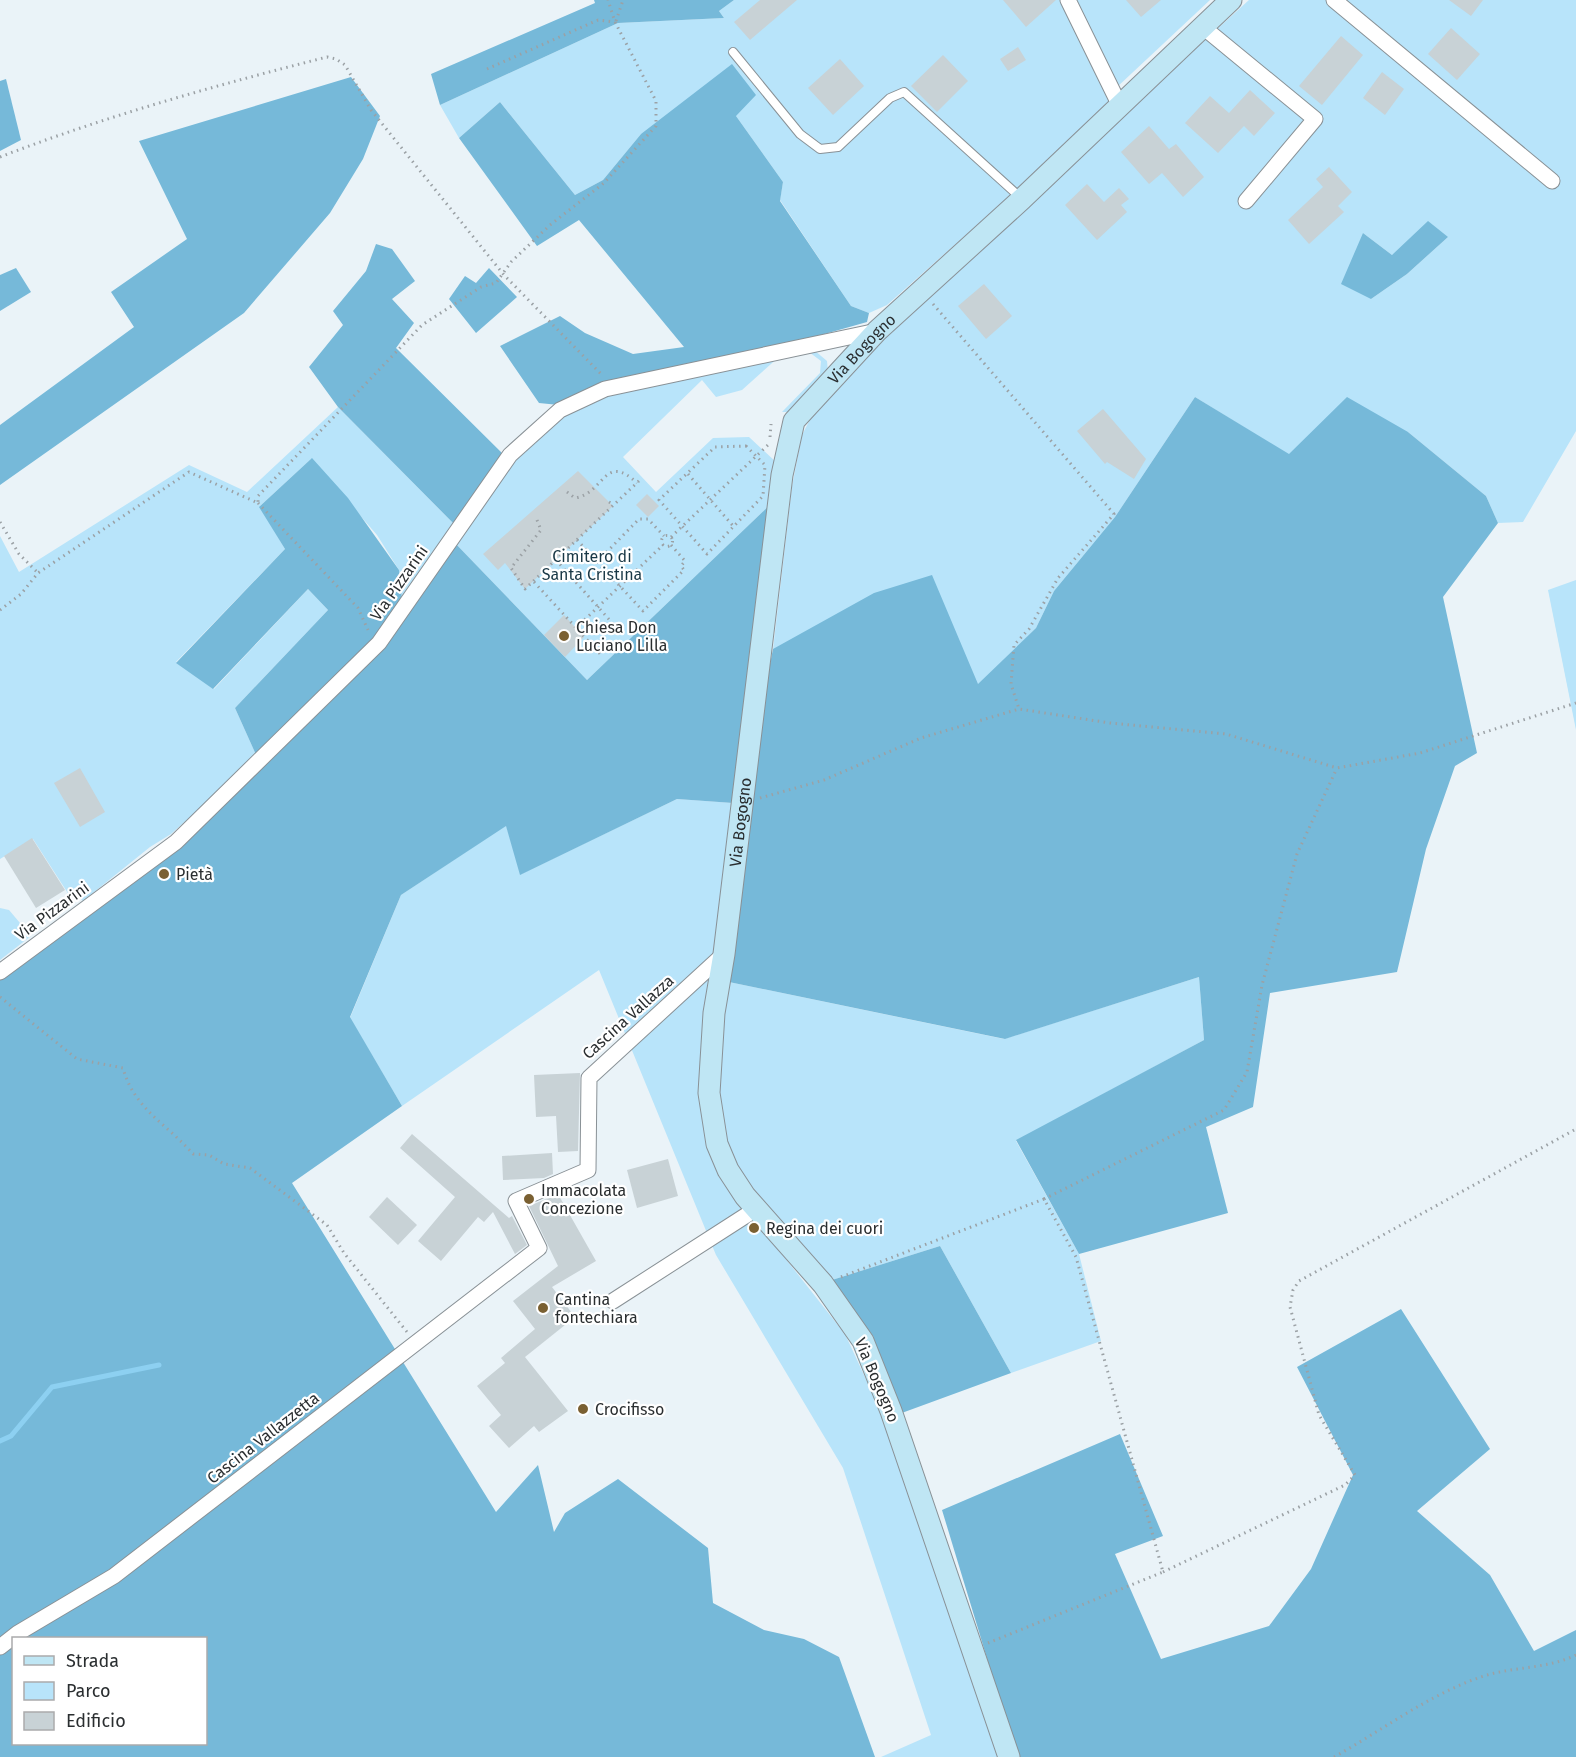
<svg xmlns="http://www.w3.org/2000/svg" width="1576" height="1757" font-family="'Fira Sans',sans-serif">
<style>
.green{fill:#b8e4fa;fill-rule:evenodd}
.forest{fill:#76b9d9;fill-rule:evenodd}
.lines{fill:none;stroke-linecap:round;stroke-linejoin:round}
.stream{stroke:#8dd0f1;stroke-width:5}
.building{fill:#c8d2d6}
.lane-casing{stroke:#899196;stroke-width:10}
.street-casing{stroke:#899196;stroke-width:17}
.secondary-casing{stroke:#899196;stroke-width:23}
.path{stroke:#9ba1a5;stroke-width:3;stroke-dasharray:1.5 4.5;stroke-linecap:butt}
.lane{stroke:#fff;stroke-width:8}
.street{stroke:#fff;stroke-width:15}
.secondary{stroke:#bfe6f4;stroke-width:21}
.poi-dot{fill:#7a6032;stroke:#fff;stroke-width:2}
.labels{text-anchor:middle;dominant-baseline:central;stroke-width:4.5;stroke-linejoin:round;paint-order:stroke}
.street-label{font-size:16px;fill:#2a2e30;stroke:#fff}
.park-label{font-size:16px;fill:#193846;stroke:#fff}
.poi-label{font-size:16px;fill:#2a2e30;stroke:#fff;text-anchor:start}
</style>
<rect width="100%" height="100%" fill="#eaf3f8"/>
<g class="green">
<polygon points="734,0 1064,0 1111,99 1021,186 887,305 869,313 851,306 780,200 783,182 736,116 641,134 603,180 575,195 500,102 459,138 440,105 618,23 724,18 719,11"/>
<polygon points="1072,0 1210,0 1116,88"/>
<path d="M1249,0h327v431l-53,91 -25,1 -12,-27 -78,-64 -119,23 -94,-58 -80,120 -61,74 -18,37 -58,57 -205,-36 19,-163 10,-51 20,-39 205,-194zM1363,233l29,22 56,-18 -41,37 -36,25z"/>
<polygon points="814,350 827,361 828,372 789,412 782,412 820,373 821,361 809,352"/>
<polygon points="780,356 742,390 716,397 702,380 623,457 656,492 713,438 749,437 776,462 775,500 587,680 454,542 517,456 564,414 603,395"/>
<polygon points="338,407 457,527 402,599 399,570 377,535 311,459 260,506 285,549 176,662 214,689 308,589 328,610 235,708 257,757 171,834 150,847 83,901 77,896 71,898 33,839 0,859 0,536 19,572 189,465 247,492"/>
<polygon points="1576,580 1576,730 1548,590"/>
<polygon points="677,799 733,803 708,1004 729,1187 845,1334 878,1405 1002,1757 881,1757 931,1735 843,1468 716,1255 599,970 402,1106 350,1018 401,895 506,825 521,874"/>
<polygon points="0,908 9,910 31,936 0,960"/>
<path d="M1199,977l5,63 -188,101 63,113 22,87 -90,32 -71,-127 -108,34c-34,-38 -76,-75 -99,-121 -25,-50 -15,-124 -4,-177l275,57z"/>
</g>
<g class="forest">
<polygon points="594,0 734,0 719,11 724,18 618,23 440,105 431,74 595,3"/>
<polygon points="732,64 756,95 736,116 783,182 780,201 851,306 869,313 867,322 768,350 597,384 559,405 539,403 500,346 560,316 585,333 633,354 684,347 579,220 537,246 459,138 500,102 575,195 603,180 641,134"/>
<polygon points="351,77 380,116 363,159 330,213 244,313 0,485 0,425 134,327 111,292 187,239 139,141"/>
<polygon points="6,79 21,140 0,151 0,81"/>
<polygon points="1428,221 1448,237 1407,274 1371,299 1341,284 1363,233 1392,255"/>
<polygon points="376,244 392,249 415,281 392,299 414,323 396,348 504,455 457,527 338,407 309,367 343,325 333,311 366,271"/>
<polygon points="16,268 31,292 0,311 0,275"/>
<polygon points="489,268 517,297 476,333 449,299 465,276 476,283"/>
<polygon points="1195,397 1289,454 1347,397 1408,432 1486,496 1498,523 1443,597 1477,753 1455,766 1426,849 1397,972 1270,993 1253,1107 1206,1127 1228,1213 1079,1254 1016,1140 1204,1040 1199,977 1005,1039 729,982 742,804 773,649 874,593 932,575 978,684 1036,628 1054,591 1115,517"/>
<polygon points="312,458 348,498 399,570 402,599 387,627 257,757 235,708 328,610 308,589 213,689 176,663 285,549 259,507"/>
<path d="M775,500l-42,303 -56,-4 -157,76 -14,-49 -105,69 -51,122 52,89 -110,77 204,329 42,-47 16,67 11,-19 53,-34 90,69 5,55 51,27 40,9 35,18 36,100h-875v-780l176,-131 206,-202 72,-102 133,138zM14,1638h192v106h-192z"/>
<polygon points="940,1246 1011,1373 899,1414 873,1336 832,1280"/>
<polygon points="1401,1309 1490,1449 1417,1511 1490,1575 1534,1651 1576,1630 1576,1757 1017,1757 942,1510 1120,1434 1163,1536 1115,1554 1161,1659 1269,1626 1311,1569 1353,1475 1297,1367"/>
</g>
<g class="lines">
<polyline class="stream" points="0,1441 11,1436 52,1387 159,1365"/>
</g>
<g class="building">
<polygon points="760,0 797,0 750,40 734,22"/>
<polygon points="1003,0 1056,0 1026,27"/>
<polygon points="1126,0 1161,0 1141,17"/>
<polygon points="1449,0 1483,0 1471,16"/>
<polygon points="1451,28 1480,54 1457,80 1428,54"/>
<polygon points="1341,36 1363,55 1322,105 1299,86"/>
<polygon points="1018,47 1026,60 1008,71 1000,59"/>
<polygon points="943,55 968,81 937,112 911,86"/>
<polygon points="840,59 864,86 833,115 808,88"/>
<polygon points="1382,72 1404,89 1385,115 1363,98"/>
<polygon points="1250,90 1275,113 1254,136 1244,126 1218,153 1185,123 1210,96 1229,113"/>
<polygon points="1149,126 1169,149 1176,144 1204,177 1183,197 1162,173 1149,184 1121,152"/>
<polygon points="1329,167 1352,192 1338,206 1344,212 1309,244 1288,220 1323,187 1316,179"/>
<polygon points="1087,184 1104,202 1119,188 1129,199 1121,205 1127,212 1097,240 1065,205"/>
<polygon points="984,284 1012,316 986,339 958,306"/>
<polygon points="1103,409 1146,459 1134,479 1107,462 1105,464 1077,431"/>
<polygon points="578,471 613,506 525,589 505,563 498,570 483,554"/>
<polygon points="647,494 659,506 648,517 636,505"/>
<polygon points="564,615 584,637 565,657 544,635"/>
<polygon points="80,768 105,812 80,827 54,783"/>
<polygon points="32,838 65,890 36,908 4,856"/>
<polygon points="580,1073 578,1151 558,1152 556,1116 536,1117 534,1075"/>
<polygon points="412,1134 509,1218 512,1216 527,1245 515,1254 493,1212 484,1222 478,1217 441,1261 418,1241 455,1197 400,1148"/>
<polygon points="552,1153 553,1174 544,1178 503,1180 502,1156"/>
<polygon points="668,1159 678,1196 637,1208 627,1170"/>
<polygon points="558,1194 596,1261 552,1287 575,1317 525,1357 568,1411 539,1432 534,1426 509,1448 489,1426 501,1415 477,1386 505,1363 501,1358 535,1329 513,1301 558,1266 529,1206"/>
<polygon points="387,1197 417,1225 398,1245 369,1217"/>
</g>
<g class="lines">
<defs>
<polyline id="lane" points="733,52 800,134 820,149 838,147 890,98 904,92 1022,199"/>
<g id="street">
<polyline points="1068,0 1120,106"/>
<polyline points="1334,0 1552,181"/>
<polyline points="1203,27 1315,119 1246,201"/>
<polyline points="0,972 176,842 379,643 510,455 560,410 605,389 877,331"/>
<polyline points="613,1301 756,1209"/>
<polyline points="0,1647 18,1633 114,1576 539,1248 516,1201 588,1170 589,1078 724,954"/>
</g>
<g id="secondary">
<path id="s1" d="M1009,1757l-118,-346 -28,-70 -40,-57 -78,-88 -17,-26 -11,-26 -8,-51 5,-80 10,-59 58,-479 12,-54 83,-90 145,-132 209,-199"/>
</g>
</defs>
<use href="#lane" class="lane-casing"/>
<use href="#street" class="street-casing"/>
<use href="#secondary" class="secondary-casing"/>
<g class="path">
<polyline points="616,21 623,0"/>
<polyline points="487,69 598,20 615,22"/>
<path d="M0,157c106,-41 217,-72 327,-100l9,2 9,6 26,45 133,165 98,100"/>
<polyline points="933,304 1114,514 1058,578 1029,629 1014,645 1011,684 1019,709"/>
<polyline points="770,437 771,424"/>
<polygon points="746,446 765,465 763,496 707,554 659,500 715,447"/>
<polyline points="688,474 734,527"/>
<path d="M567,492l8,6c30,-5 29,-46 62,-15"/>
<polyline points="609,502 614,505"/>
<polyline points="258,503 358,608 368,630"/>
<polyline points="537,520 541,530 511,568 525,589 642,478"/>
<polyline points="0,522 19,554 38,573"/>
<circle cx="667" cy="541" r="5.5"/>
<polyline points="671,537 769,444"/>
<polyline points="577,540 643,611 684,570 681,566 685,561 671,545"/>
<polyline points="556,560 623,635"/>
<polyline points="598,561 639,519 648,519 664,536"/>
<polyline points="534,582 602,656"/>
<polyline points="0,610 21,594 38,573 189,472 258,503 258,496 422,325 481,287 496,283 511,262 550,225 604,183 656,126 656,101 615,22 608,0"/>
<polyline points="576,628 663,545"/>
<polyline points="760,798 824,780 921,738 1019,709 1110,723 1226,734 1337,768 1420,753 1576,703"/>
<path d="M0,997l77,62 46,9c11,41 44,56 70,86l16,1 15,9 26,4 77,57 17,28 63,79"/>
<polyline points="1044,1199 1224,1110 1247,1072 1262,985 1297,854 1337,768"/>
<polyline points="841,1277 1044,1199 1076,1257 1163,1572 988,1643"/>
<polyline points="1163,1572 1345,1485 1355,1475 1319,1415 1290,1307 1293,1290 1299,1281 1576,1129"/>
<path d="M1334,1757c47,-26 93,-61 144,-79 32,-12 67,-8 98,-23"/>
</g>
<use href="#lane" class="lane"/>
<use href="#street" class="street"/>
<use href="#secondary" class="secondary"/>
</g>
<g class="poi-dot">
<circle cx="564" cy="636" r="6"/>
<circle cx="164" cy="874" r="6"/>
<circle cx="529" cy="1199" r="6"/>
<circle cx="754" cy="1228" r="6"/>
<circle cx="543" cy="1308" r="6"/>
<circle cx="583" cy="1409" r="6"/>
</g>
<g class="labels">
<g class="street-label">
<text stroke="none"><textPath href="#s1" startOffset="1516">Via Bogogno</textPath></text>
<text transform="translate(399 583) rotate(-55)">Via Pizzarini</text>
<text stroke="none"><textPath href="#s1" startOffset="1012">Via Bogogno</textPath></text>
<text transform="translate(52 911) rotate(-36)">Via Pizzarini</text>
<text transform="translate(628 1017) rotate(-42)">Cascina Vallazza</text>
<text transform="translate(877 1380) rotate(67)">Via Bogogno</text>
<text transform="translate(263 1438) rotate(-38)">Cascina Vallazzetta</text>
</g>
<g class="park-label">
<text x="592" y="556">Cimitero di<tspan x="592" dy="18">Santa Cristina</tspan></text>
</g>
<g class="poi-label">
<text x="576" y="627">Chiesa Don<tspan x="576" dy="18">Luciano Lilla</tspan></text>
<text x="176" y="874">Pietà</text>
<text x="541" y="1190">Immacolata<tspan x="541" dy="18">Concezione</tspan></text>
<text x="766" y="1228">Regina dei cuori</text>
<text x="555" y="1299">Cantina<tspan x="555" dy="18">fontechiara</tspan></text>
<text x="595" y="1409">Crocifisso</text>
</g>
</g>
<rect x="12" y="1637" width="195" height="108" fill="#ffffff" stroke="#aaabac" stroke-width="1.5"/>
<rect x="24" y="1656" width="30" height="9" fill="#bfe6f4" stroke="#aaabac" stroke-width="1.5"/>
<text x="66" y="1667" font-size="18" fill="#2a2e30">Strada</text>
<rect x="24" y="1682" width="30" height="18" fill="#b8e4fa" stroke="#aaabac" stroke-width="1.5"/>
<text x="66" y="1697" font-size="18" fill="#2a2e30">Parco</text>
<rect x="24" y="1712" width="30" height="18" fill="#c8d2d6" stroke="#aaabac" stroke-width="1.5"/>
<text x="66" y="1727" font-size="18" fill="#2a2e30">Edificio</text>
</svg>
